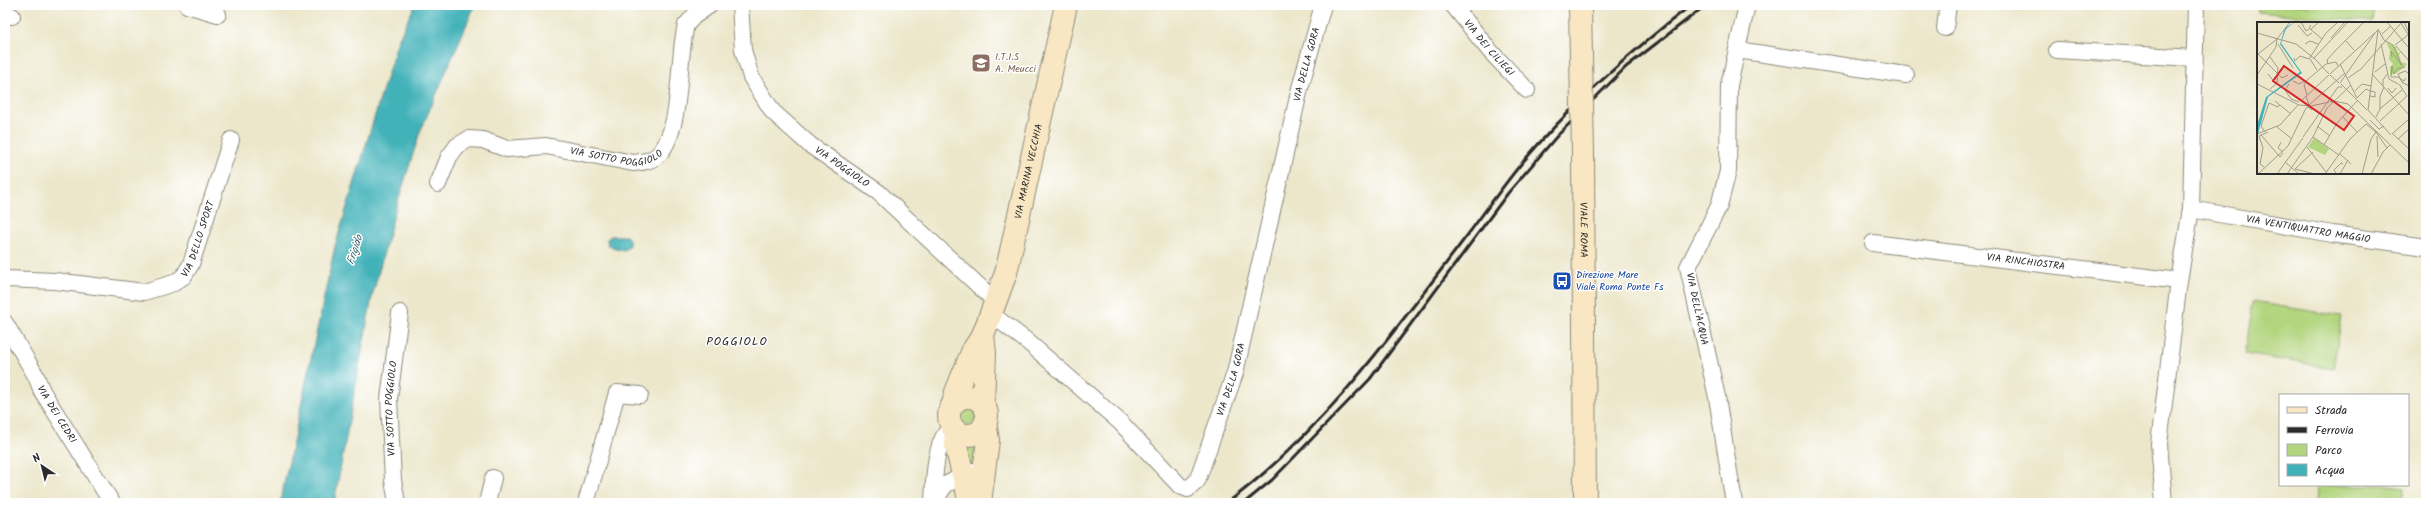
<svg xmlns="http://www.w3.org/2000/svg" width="2431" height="508" font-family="Kalam,sans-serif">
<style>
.green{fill:#b1d47c;stroke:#6e8054}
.water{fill:#42b2b9;stroke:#366e72}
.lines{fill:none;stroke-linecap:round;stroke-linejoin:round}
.minor-casing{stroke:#8c897b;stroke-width:18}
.secondary-casing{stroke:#8c897b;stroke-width:24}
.minor{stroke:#fff;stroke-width:16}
.secondary{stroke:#f9e7c3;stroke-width:22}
.rail{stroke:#2b2b2b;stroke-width:3}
.secondary-bridge-casing{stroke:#8c897b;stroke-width:24;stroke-linecap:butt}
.secondary-bridge{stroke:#f9e7c3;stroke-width:22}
.labels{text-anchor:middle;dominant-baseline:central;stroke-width:3;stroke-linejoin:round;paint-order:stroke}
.street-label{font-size:10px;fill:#2b2b2b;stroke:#fff}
.education-label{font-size:10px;fill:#785e54;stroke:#fff;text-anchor:start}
.transit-label{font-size:10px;fill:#164399;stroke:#fff;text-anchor:start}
.water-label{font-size:11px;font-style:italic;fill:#346164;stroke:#fff}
.quarter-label{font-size:12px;letter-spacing:1px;fill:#2b2b2b;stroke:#fff}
.inset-road{fill:none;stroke:#9f9c8b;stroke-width:1}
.view{fill:#d62828;fill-opacity:0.15;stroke:#d62828;stroke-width:2}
.inset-edge{fill:none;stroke:#2b2b2b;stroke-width:2}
</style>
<rect width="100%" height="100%" fill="#fff"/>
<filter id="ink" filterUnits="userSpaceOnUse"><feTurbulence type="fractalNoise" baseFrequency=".025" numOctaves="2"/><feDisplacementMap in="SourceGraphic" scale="8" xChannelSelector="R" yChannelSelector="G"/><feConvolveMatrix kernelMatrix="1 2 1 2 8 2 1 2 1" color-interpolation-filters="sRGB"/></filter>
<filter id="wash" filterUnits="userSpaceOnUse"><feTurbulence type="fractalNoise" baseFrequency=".012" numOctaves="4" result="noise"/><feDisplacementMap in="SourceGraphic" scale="16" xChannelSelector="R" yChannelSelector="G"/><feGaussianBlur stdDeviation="0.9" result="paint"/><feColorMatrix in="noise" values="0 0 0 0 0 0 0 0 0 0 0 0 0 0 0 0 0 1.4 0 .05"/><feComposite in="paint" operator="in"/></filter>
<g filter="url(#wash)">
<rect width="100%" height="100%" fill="#ece7cb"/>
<g class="green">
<polygon points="2257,5 2374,5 2372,22 2257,12"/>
<polygon points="2253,302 2342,316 2333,368 2245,354"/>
<circle cx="967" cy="415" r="10"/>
<polygon points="976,438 974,464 966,466 965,440"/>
<polygon points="2317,485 2382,485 2404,488 2402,503 2316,503"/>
</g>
<g class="water">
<polygon points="415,5 475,5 420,132 395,211 372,297 334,503 280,503 335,246 398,40"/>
<polygon points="611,236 626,236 629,239 629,246 624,250 608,246 607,239"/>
</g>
</g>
<g filter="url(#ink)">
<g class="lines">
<defs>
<g id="minor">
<polyline points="187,5 218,14"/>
<path id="s1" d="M740,5l3,45 8,27 22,35 37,33 68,47 117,109"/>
<path id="s2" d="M1453,5l37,46 37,39"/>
<polyline points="5,14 12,16"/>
<polyline points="1945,28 1948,5"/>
<polyline points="1737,50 1906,75"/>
<polyline points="2057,50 2194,58"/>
<path id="s3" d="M438,184l11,-27 8,-11 12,-7 14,1 24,9 39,-3 87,17c10,-1 19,-2 26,-9 24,-26 18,-95 27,-129l8,-9 16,-11"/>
<path id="s4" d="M2191,209l141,25 94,13"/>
<path id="s5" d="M1873,243l306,38"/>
<path id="s6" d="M5,279l50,2 89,11 30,-9 10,-7 7,-12 40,-124"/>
<path id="s7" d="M991,314l37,28 92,80 60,64 8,3 9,-8 38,-108 65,-285 23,-83"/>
<path id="s8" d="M5,323l31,53 6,15 70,112"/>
<polyline points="934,502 945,485 972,471"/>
<path id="s9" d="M397,503l-4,-23 -4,-81 11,-86"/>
<polyline points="487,503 493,478"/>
<polyline points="586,503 617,393 640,395"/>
<path d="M933,503c1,-21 1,-63 19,-77"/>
<polyline points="1734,503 1717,397 1688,267 1719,206 1728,171 1729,85 1747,5"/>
<polyline points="2164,503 2159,444 2179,281 2191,209 2196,5"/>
</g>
<g id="secondary">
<path id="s10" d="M1583,153l2,350"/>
<polyline points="983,335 985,353 983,404"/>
<circle cx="968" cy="416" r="19"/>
<path id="s11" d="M953,404l3,-12 17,-42 10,-15 23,-62 60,-268"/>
<polyline points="955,430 956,446 970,503"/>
<polyline points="980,503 988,440 985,423"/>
</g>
</defs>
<use href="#minor" class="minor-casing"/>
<use href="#secondary" class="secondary-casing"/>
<use href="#minor" class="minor"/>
<use href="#secondary" class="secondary"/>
<g class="rail">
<path d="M1227,503c99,-74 168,-173 242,-270 17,-23 34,-47 52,-69 51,-60 108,-111 170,-159"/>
<polyline points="1244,503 1272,480 1370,379 1508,193 1557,136 1626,67 1706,5"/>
</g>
<defs>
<polyline id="secondary-bridge" points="1580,8 1583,153"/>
</defs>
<use href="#secondary-bridge" class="secondary-bridge-casing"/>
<use href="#secondary-bridge" class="secondary-bridge"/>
</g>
</g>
<defs>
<symbol id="school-square" viewBox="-11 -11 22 22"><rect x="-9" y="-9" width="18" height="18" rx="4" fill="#8d6e63" stroke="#fff"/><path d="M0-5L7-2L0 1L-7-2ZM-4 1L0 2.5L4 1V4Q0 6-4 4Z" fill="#fff"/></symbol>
<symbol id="bus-square" viewBox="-11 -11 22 22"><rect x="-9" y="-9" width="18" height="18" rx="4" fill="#1a4fb4" stroke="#fff"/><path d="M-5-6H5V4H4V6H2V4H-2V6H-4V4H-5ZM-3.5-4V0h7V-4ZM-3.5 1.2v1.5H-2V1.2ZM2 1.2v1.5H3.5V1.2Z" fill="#fff"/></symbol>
</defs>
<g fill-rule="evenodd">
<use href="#school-square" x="970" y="52" width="22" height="22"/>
<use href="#bus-square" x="1551" y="270" width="22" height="22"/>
</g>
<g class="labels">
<g class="street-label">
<text stroke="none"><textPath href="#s2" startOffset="56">VIA DEI CILIEGI</textPath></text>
<text stroke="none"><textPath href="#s7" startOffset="708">VIA DELLA GORA</textPath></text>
<text stroke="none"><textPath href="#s3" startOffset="208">VIA SOTTO POGGIOLO</textPath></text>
<text stroke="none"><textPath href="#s1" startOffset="203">VIA POGGIOLO</textPath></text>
<text stroke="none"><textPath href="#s11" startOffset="246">VIA MARINA VECCHIA</textPath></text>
<text stroke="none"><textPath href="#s4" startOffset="119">VIA VENTIQUATTRO MAGGIO</textPath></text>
<text stroke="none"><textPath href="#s10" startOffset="77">VIALE ROMA</textPath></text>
<text stroke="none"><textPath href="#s6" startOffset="223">VIA DELLO SPORT</textPath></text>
<text stroke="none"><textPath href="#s5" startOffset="154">VIA RINCHIOSTRA</textPath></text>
<text transform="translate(1697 309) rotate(78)">VIA DELL'ACQUA</text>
<text stroke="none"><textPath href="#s7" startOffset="384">VIA DELLA GORA</textPath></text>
<text stroke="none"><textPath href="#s9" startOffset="95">VIA SOTTO POGGIOLO</textPath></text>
<text stroke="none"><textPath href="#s8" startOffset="105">VIA DEI CEDRI</textPath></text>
</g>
<g class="education-label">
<text x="995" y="57">I.T.I.S<tspan x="995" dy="12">A. Meucci</tspan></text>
</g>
<g class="transit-label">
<text x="1576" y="275">Direzione Mare<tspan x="1576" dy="12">Viale Roma Ponte Fs</tspan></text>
</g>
<g class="water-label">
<text transform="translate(355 250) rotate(-72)">Frigido</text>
</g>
<g class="quarter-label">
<text x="737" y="341">POGGIOLO</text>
</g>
</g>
<g transform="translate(2257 22)">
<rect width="152" height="152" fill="#ece7cb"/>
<path d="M129,20l10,5 2,6 3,-1 -2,3 2,7 6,2 -10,9 -7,2v-8l3,-3 -4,-5 1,-9zM57,116l15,11 -4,6 -17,-8z" fill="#b1d47c"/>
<path d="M38,0l-9,7 -5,14 21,30 -34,24 -11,41v-13l9,-28 34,-25 -20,-28 5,-16z" fill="#42b2b9"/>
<path class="inset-road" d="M44,0l5,9 3,-2M130,0l22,26M147,0l5,11M144,1l8,13M41,3l9,11 5,-3M54,3l-2,3 13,11M121,7l6,11M53,8l9,-8M0,11l39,11 19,15M125,12l9,-8M74,16l14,-16M88,18l9,10M127,18l9,5 9,21 -11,-15 1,6M21,22l15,24M48,22l5,-3 8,3M124,22l8,35 9,5M138,23l13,-10M139,24l13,15M0,31l25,25 6,-3M1,32l19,-15 13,-17M13,35l8,11 -1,15 -7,6M37,36l1,3 5,-5 9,3 17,-26 12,-11M57,36l34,-36M57,36l15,16M53,37l7,11M71,42l-1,-4 9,-10 28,-28M83,42l17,34M148,45l-8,2 -3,5 -2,-8 -1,11h7l6,4 2,-3M118,50l10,-8M151,51l-3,-2 -7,3 4,8 7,4M11,52l8,10M73,52l48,-44M115,52l37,41M0,53l19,-28 1,-8M73,53l9,8M91,56l13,-9 41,-47M36,59l6,3 6,-3M83,61l35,-50M0,62l42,21 12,1 23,-5 14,3 61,59M32,62l-4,6 6,9 8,3M84,62l26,26M126,64v-6l4,-6M131,66l4,5 4,-5M98,69l7,-7 9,2M50,73l-3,-10 2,-4 20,-17 10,-2 2,4M49,74l3,9 36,-32M113,74l5,1v-5l-5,-1M100,76l9,-9 4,2M18,79l16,13M44,79l28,-26M123,87v-13l4,-9M111,88l10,-80M111,88l23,25M86,95l14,15M119,95l4,-8 22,-19M113,98l9,9 5,-3M123,99l27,-25 -8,-12M60,104l13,10M20,105l15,12M8,110l-4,-6 8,-23 9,4 1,-2M0,112l23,-9 18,-20M135,112l17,-15M136,112l16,15M4,113l19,22 3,-4M120,114l1,21M46,115l35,-50h4M56,115l26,18M141,117l11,-10M24,120l-3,6 5,4M67,123l13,-22 21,-23M31,124l18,-38 2,-1 4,3M50,125l19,25M56,130l-18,17 20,5M83,132l11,10M28,140l14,12M7,145l-4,-3 3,-16 -4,-12 9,-4M79,151l-2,-3 7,-7 2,1M1,152l30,-28M20,152l26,-36M30,152l26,-37 14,-29 24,-23M68,152l25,-35 16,-15 10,8 11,16M83,152l8,-14M105,152l9,-35 5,-7M114,152l12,-22 7,-7"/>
<path class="view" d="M27,44l70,50 -10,14 -71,-49z"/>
<rect width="152" height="152" class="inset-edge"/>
</g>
<rect width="2431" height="508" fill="none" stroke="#fff" stroke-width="20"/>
<rect x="2279" y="394" width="130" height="92" fill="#ffffff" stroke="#aaaaaa"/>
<rect x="2287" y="407" width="20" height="6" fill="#f9e7c3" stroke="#aaaaaa"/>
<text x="2315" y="414" font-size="12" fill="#2b2b2b">Strada</text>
<rect x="2287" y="427" width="20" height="6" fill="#2b2b2b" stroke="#aaaaaa"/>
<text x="2315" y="434" font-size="12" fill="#2b2b2b">Ferrovia</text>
<rect x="2287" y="444" width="20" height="12" fill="#b1d47c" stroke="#aaaaaa"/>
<text x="2315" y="454" font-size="12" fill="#2b2b2b">Parco</text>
<rect x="2287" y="464" width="20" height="12" fill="#42b2b9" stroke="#aaaaaa"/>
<text x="2315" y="474" font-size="12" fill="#2b2b2b">Acqua</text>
<g transform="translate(42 466) rotate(325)" stroke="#ffffff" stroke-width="3" paint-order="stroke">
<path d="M0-3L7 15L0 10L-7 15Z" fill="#2b2b2b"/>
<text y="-6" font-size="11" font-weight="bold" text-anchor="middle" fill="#2b2b2b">N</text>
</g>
</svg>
